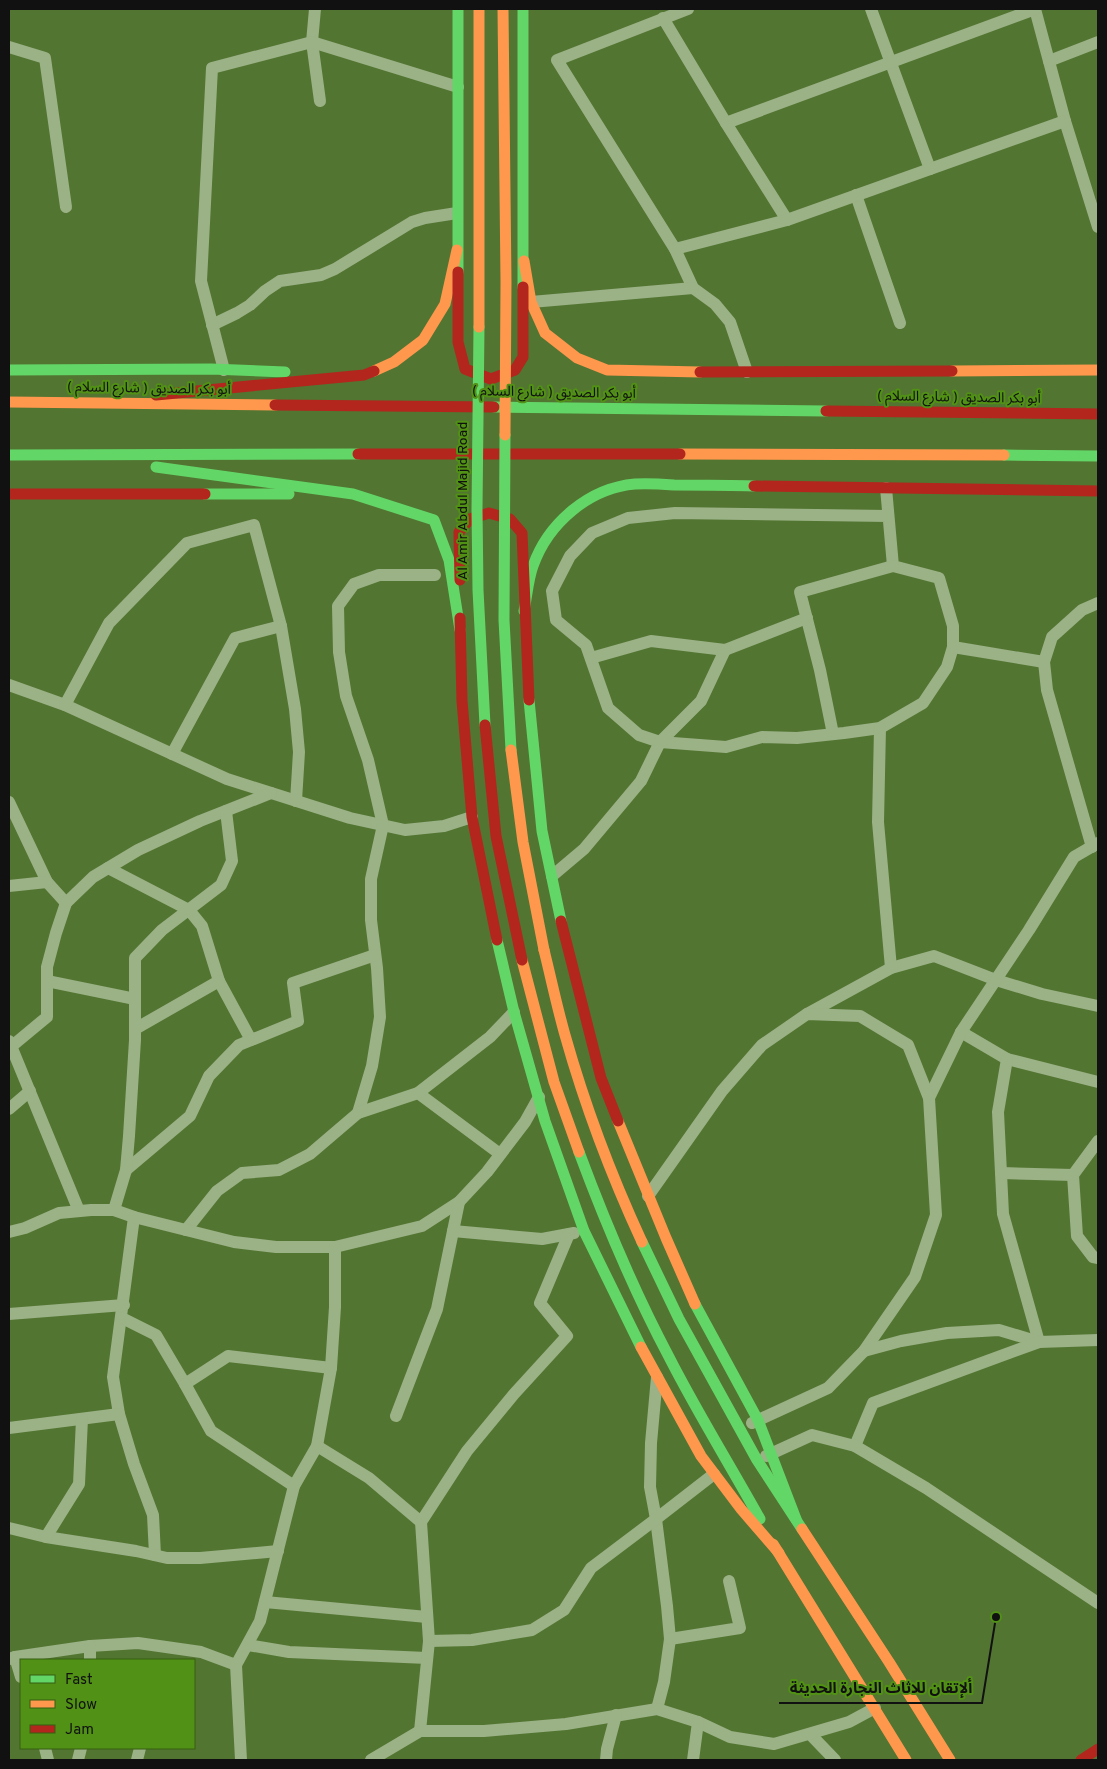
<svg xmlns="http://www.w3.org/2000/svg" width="1107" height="1769" font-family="Overpass,'Noto Sans Arabic',sans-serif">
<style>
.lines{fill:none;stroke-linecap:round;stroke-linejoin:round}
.street{stroke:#9bb186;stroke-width:12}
.fast{stroke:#63d668;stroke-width:11}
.slow{stroke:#ff974d;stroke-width:11}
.jam{stroke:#b3261e;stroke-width:11}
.fast-bridge{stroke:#63d668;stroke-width:11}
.slow-bridge{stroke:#ff974d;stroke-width:11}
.jam-bridge{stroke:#b3261e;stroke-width:11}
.labels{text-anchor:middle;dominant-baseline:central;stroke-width:4;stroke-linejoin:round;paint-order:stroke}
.street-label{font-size:14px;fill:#111;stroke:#519115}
.leader{fill:none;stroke:#111;stroke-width:2}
.callout-dot{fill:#111;stroke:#519115;stroke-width:2}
.callout-label{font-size:15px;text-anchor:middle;font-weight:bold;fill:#111;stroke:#519115;stroke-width:4;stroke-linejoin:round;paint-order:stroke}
</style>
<rect width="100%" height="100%" fill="#527531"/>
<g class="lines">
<g class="street">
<polyline points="315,9 312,42 320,101"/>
<polyline points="688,9 557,60 675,249 693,288 715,304 730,322 747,372"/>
<polyline points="871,9 930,169"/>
<polyline points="1035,9 1065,121 1098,227"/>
<polyline points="663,18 726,123 787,220"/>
<polyline points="9,47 45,58 66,207"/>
<polyline points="1049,61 1098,42"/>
<polyline points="726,123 1035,9"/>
<polyline points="856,195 900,323"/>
<polyline points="675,249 787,220 1065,121"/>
<polyline points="531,302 693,288"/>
<polyline points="212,325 237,313 250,305 265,291 280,281 321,275 335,269 412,222 425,218 457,213"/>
<polyline points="224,370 201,281 212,68 312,42 458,87"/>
<polyline points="886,488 893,566 939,578 953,626 953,647 947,667 923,703 880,728 844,733 797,738 762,737 726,747 660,742 639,735 608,708 586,645 556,620 552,591 570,556 592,533 628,518 675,513 888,516"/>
<polyline points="953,647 1044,662"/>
<polyline points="591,658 651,641 725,650 807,618"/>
<polyline points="9,685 65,705 227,779 350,818 405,830 444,826 472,817"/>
<polyline points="65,705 109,623 187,543 254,525 281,626 295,709 299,752 296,801"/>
<polyline points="880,728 878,822 891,968"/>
<polyline points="833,734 820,670 800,592 893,566"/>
<polyline points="172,754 235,638 281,626"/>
<polyline points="9,802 47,882 66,903"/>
<polyline points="1092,847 1047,690 1044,662 1052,637 1082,610 1098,603"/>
<polyline points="108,868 189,910 202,926 219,981 251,1040"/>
<polyline points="552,876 584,849 641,781 660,742 701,701 725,650"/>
<polyline points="9,886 47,882"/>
<polyline points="47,981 135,999"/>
<polyline points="807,1014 891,968 934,956 996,980 1042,994 1098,1006"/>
<polyline points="135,1029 219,981"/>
<polyline points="961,1032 1007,1059 1098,1082"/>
<polyline points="9,1041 79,1211"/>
<polyline points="12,1046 47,1017 47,967 56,933 66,903 93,877 138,850 200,821 271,793"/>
<polyline points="1007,1059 998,1112 1003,1214 1039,1342"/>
<polyline points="418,1093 500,1154"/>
<polyline points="929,1098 961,1032 1029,930 1074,857 1098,843"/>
<polyline points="9,1109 30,1091"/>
<polyline points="358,1113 372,1066 380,1017 377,968 371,920 371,879 383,825 368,760 346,696 339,652 338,606 354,584 379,575 435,575"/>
<polyline points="1098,1141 1073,1175 1077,1236 1093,1257 1098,1258"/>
<polyline points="126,1170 190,1116 209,1076 239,1045 298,1021 293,983 375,955"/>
<polyline points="1001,1173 1073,1175"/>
<polyline points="648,1196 722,1091 762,1045 807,1014 860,1016 908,1045 929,1098 936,1215 915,1277 864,1351 828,1388 752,1423"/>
<polyline points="114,1210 126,1170 129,1136 135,1040 135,958 162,930 221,885 232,861 226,811"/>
<polyline points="134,1217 113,1377 119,1414 134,1464 153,1515 155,1555"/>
<polyline points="186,1230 217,1191 242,1173 279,1170 310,1154 358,1113 418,1093 490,1037 514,1012"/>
<polyline points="453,1231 542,1239 574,1233"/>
<polyline points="9,1232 25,1228 59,1213 91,1210 114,1210 134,1217 234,1242 276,1247 335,1247 422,1226 459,1202 487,1172 525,1122 539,1097"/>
<polyline points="9,1314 124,1305"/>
<polyline points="122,1318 156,1335 185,1384 228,1356 331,1368"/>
<polyline points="864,1351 901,1341 947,1333 999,1330 1039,1342"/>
<polyline points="657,1377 651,1443 650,1487 656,1519 667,1606 670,1639 664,1682 657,1709"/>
<polyline points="185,1384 211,1431 294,1486"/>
<polyline points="396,1416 437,1309 459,1202"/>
<polyline points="9,1428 119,1414"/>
<polyline points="317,1446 369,1478 421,1522"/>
<polyline points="855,1446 873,1403 1039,1342 1098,1340"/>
<polyline points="766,1456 812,1435 855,1446 926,1488 1098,1603"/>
<polyline points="9,1528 46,1537 136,1551 167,1558 200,1558 278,1551"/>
<polyline points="46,1537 79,1484 82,1419"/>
<polyline points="265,1602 427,1617"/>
<polyline points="670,1639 740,1628 729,1581"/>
<polyline points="429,1641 472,1640 532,1630 564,1610 591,1568 656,1519 714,1474"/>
<polyline points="248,1645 289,1652 427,1658"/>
<polyline points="15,1657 21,1677"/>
<polyline points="9,1659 15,1657 90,1646 138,1643 201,1652 236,1665"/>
<polyline points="90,1660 90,1646"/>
<polyline points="420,1731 429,1641 421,1522 467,1451 514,1394 567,1336 540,1303 569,1234"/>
<polyline points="810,1734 835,1760"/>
<polyline points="45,1748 48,1760"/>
<polyline points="78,1760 81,1748"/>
<polyline points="137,1760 140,1748"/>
<polyline points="241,1760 236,1665 260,1621 294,1486 317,1446 331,1368 335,1307 335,1247"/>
<polyline points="371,1760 420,1731 484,1731 566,1724 657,1709 698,1722 730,1737 774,1744 849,1722 875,1708"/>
<polyline points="606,1760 607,1749 616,1715"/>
<polyline points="693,1760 698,1722"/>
</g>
<g class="fast">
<polyline points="458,9 458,272"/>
<polyline points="523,9 523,287"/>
<polyline points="9,370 211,369 285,372"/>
<polyline points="494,407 826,411"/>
<polyline points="9,455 358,454"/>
<polyline points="1004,455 1098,456"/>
<polyline points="156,467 353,494 434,520 449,560 460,630"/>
<polyline points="205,494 289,494"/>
<path d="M524,611c3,-15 4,-31 9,-45 15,-43 56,-78 102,-82 13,-1 26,0 39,1 27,0 53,0 80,1"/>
<polyline points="529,700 542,831 561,921"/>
<polyline points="497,940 514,1012 545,1121 584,1231 641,1347"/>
<path d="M579,1152c26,70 55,139 90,205 28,55 61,108 91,162"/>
<polyline points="642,1242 679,1319 757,1460 802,1529"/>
<polyline points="695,1304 758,1420 796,1519"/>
</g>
<g class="slow">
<polyline points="524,261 531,302 545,333 577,358 607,370 700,372"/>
<polyline points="374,371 394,362 423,340 445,304 457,250"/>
<polyline points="952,371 1098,370"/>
<polyline points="9,402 275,405"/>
<polyline points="680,454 1004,455"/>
<path d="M544,950c7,28 13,57 21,85 20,71 46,140 77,207"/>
<polyline points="522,960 554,1082 579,1152"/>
<polyline points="618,1121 666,1238 695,1304"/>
<polyline points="641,1347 701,1456 741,1509 779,1553"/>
<polyline points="802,1529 889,1662 950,1760"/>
<polyline points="773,1544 906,1760"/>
</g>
<g class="jam">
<polyline points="458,272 458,342 465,369 491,379 515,370 523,357 523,287"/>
<polyline points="700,372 952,371"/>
<polyline points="156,395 364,375 374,371"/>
<polyline points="275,405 494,407"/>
<polyline points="826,411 1098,414"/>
<polyline points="358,454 680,454"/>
<polyline points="754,486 1098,491"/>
<polyline points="9,494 205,494"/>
<polyline points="460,580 459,532 470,519 489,513 510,519 522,533 529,700"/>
<polyline points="460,618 462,701 472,817 497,940"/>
<polyline points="561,921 601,1078 618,1121"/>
<polyline points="1081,1760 1098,1749"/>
</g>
<g class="fast-bridge">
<polyline points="479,327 477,509 478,590 485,725"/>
<polyline points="505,435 504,620 511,750"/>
</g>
<g class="slow-bridge">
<polyline points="503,9 506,282 505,435"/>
<polyline points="479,327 479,9"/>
<polyline points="511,750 523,842 544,950"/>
</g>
<polyline class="jam-bridge" points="485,725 496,836 522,960"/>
</g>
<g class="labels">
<g class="street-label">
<text transform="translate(149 389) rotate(1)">( شارع السلام ) أبو بكر الصديق</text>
<text transform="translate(554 393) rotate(1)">( شارع السلام ) أبو بكر الصديق</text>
<text transform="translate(959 398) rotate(1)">( شارع السلام ) أبو بكر الصديق</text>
<text transform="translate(463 501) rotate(-90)">Al Amir Abdul Majid Road</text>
</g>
</g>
<path class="leader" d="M996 1617L982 1703H779"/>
<circle class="callout-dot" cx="996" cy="1617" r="5"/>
<g class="callout-label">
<text x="881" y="1693">ألإتقان للاثاث النجارة الحديثة</text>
</g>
<rect width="1107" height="1769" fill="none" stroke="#111111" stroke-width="20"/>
<rect x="20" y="1659" width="175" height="90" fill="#519115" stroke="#375e13"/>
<rect x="30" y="1675" width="25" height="8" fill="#63d668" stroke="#375e13"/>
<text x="65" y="1684" font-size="15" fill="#111111">Fast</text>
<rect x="30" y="1700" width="25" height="8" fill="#ff974d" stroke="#375e13"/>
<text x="65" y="1709" font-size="15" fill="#111111">Slow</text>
<rect x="30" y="1725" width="25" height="8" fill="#b3261e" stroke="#375e13"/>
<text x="65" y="1734" font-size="15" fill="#111111">Jam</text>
</svg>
